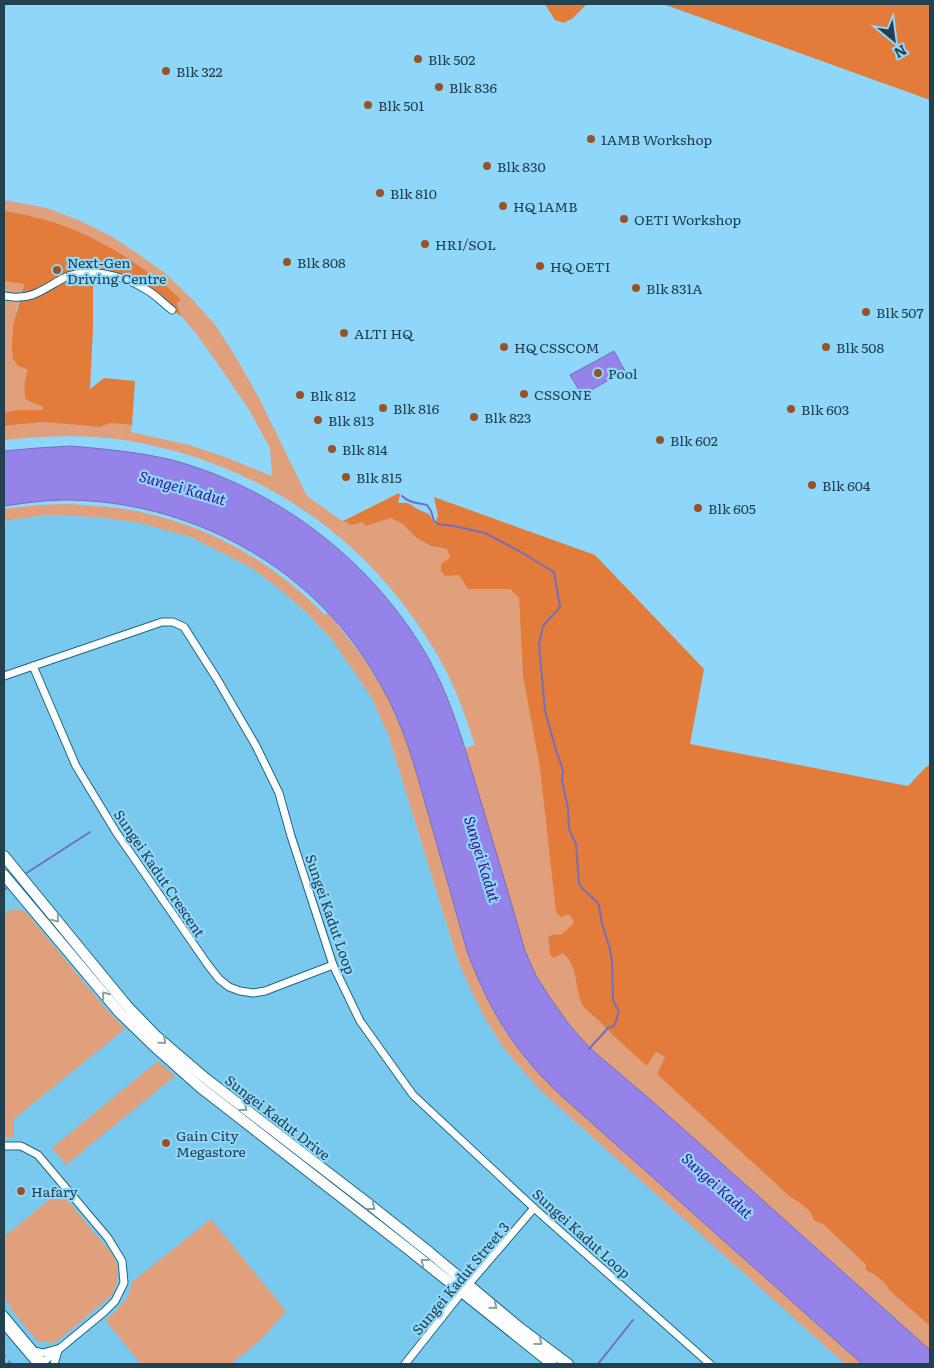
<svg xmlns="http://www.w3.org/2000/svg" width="934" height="1368" font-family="Literata,serif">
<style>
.built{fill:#79c8ee}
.green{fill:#e1a07c}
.forest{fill:#e37c3a}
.water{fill:#9683ea;stroke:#736fbb}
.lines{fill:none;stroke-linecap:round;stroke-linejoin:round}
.stream{stroke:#736fbb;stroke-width:2}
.street-casing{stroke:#1a6888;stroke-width:9}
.secondary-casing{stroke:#1a6888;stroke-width:12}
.street{stroke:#fff;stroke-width:7}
.secondary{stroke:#fff;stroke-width:10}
.rail{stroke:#5689a1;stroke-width:2;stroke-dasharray:2.5 5;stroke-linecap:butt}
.oneway{stroke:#90a0a6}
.poi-dot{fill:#975227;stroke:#8ed7fa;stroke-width:2}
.labels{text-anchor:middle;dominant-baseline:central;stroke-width:4.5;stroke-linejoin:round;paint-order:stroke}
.poi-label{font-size:14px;fill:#22404e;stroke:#8ed7fa;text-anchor:start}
.street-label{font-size:14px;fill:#22404e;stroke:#8ed7fa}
.water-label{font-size:15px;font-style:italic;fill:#3f108d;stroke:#8ed7fa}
</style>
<rect width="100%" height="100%" fill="#8ed7fa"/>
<polygon class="built" points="46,515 97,517 136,522 191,537 250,567 281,590 307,613 331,638 370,695 388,734 458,961 486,1020 505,1050 540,1090 845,1364 4,1364 4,521"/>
<g class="green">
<path d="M4,200l43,8 36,14 28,14 30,20 25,18 27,26 23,26 21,33 22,39 48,98 32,23 13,6 11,-3 3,4 25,-8 13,7 11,12 16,9 16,3 3,9 18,31h42l9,9 4,78 45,237 5,7v4l-12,11 -7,-1 -6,3 2,18 13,-2c17,15 10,36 21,54 4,5 10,9 14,13 16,17 32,31 49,46l9,-14 9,5 -7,17 131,122c6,4 15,9 20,15 7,9 1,9 14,13l43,41v5c10,6 18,9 23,20l41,36v24l-278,-249 -60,-51 -21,-23 -18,-25 -17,-26 -11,-25 -60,-203 10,-3c-6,-17 -11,-34 -18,-50 -9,-23 -22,-45 -36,-66 -69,-104 -174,-169 -297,-189 -39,-6 -81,-4 -120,0v-14l39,-4 57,5 11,-4 21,2 -1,7 58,13 36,12 47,19 -2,-28 -22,-40 -35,-51 -18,-25 -14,-16 -5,-22 -41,-31 -16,-10 -53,-26 -31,-10 -31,-6z"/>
<polygon points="4,281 24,283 16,310 18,366 28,370 26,400 43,407 43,410 17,410 4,413"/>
<path d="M68,504c17,1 33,2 50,4 81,12 150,49 207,107l3,-2 34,43 22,34 17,37 12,34 54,191 14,35 23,42 23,32 29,30 306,273h-17l-305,-274 -35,-40 -19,-30 -15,-30 -13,-29 -70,-227 -18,-39 -39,-57 -24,-25 -26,-23 -31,-23 -59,-30 -55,-15 -39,-5 -51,-2 -42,6v-12l34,-4z"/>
<polygon points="11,909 25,911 106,1009 125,1029 14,1119 14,1137 4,1137 4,915"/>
<polygon points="158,1061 175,1076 66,1165 52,1148"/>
<path d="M60,1191l52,63c9,15 8,30 -2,43l-55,46 -18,-2 -26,-32 -7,-14v-58z"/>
<path d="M211,1219l75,92 -25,29 -30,24h-90l-36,-44c13,-10 25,-21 27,-38z"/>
</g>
<g class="forest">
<polygon points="545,4 587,4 573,18 564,23 555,20"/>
<polygon points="663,4 930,4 930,100"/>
<path d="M4,211c10,2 20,3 30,6 41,9 81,31 115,56 11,8 23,17 32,27l-4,3 4,13 -39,-27 -21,-9 -28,-2v50l-3,61 14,-11 31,3 -3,44 -21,-2 -11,4 -57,-5 -39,4v-13l13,-3h26v-3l-17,-7c-3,-9 -1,-21 2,-30l-10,-4 -5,-7 -1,-10 1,-23 11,-42 -20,-3z"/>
<path d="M399,493l1,2 -2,8h10l11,7 10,4 6,10 3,-8 -4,-19 161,58 109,114 -14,75 218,42 16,-17 6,-5v562l-41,-36c-5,-11 -13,-14 -23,-20v-5l-43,-41c-13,-4 -7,-4 -14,-13 -5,-6 -14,-11 -20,-15l-132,-122 8,-17 -9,-5 -9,14c-17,-15 -33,-29 -49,-46 -4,-4 -10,-8 -14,-13 -11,-17 -4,-39 -21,-54l-9,5 -4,-3 -2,-18 6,-3 7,1 12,-11v-4l-5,-6 -7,3 -5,-5 -16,-144 -17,-92 -4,-78 -9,-9h-42l-9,-14 -14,1 -4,-5v-7l9,-6 -3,-9 -16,-3 -16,-9 -11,-12 -13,-7 -25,8 -3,-4 -11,3 -9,-4z"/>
</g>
<g class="water">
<polygon points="614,351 625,371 582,395 570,375"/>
<path d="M71,446c34,3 68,6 101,14 108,29 204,104 258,201 22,41 35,87 48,131 16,53 32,106 47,159l11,25 17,26 18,25 21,23 60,51 278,249v14h-68l-306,-273c-43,-42 -68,-83 -89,-140 -13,-46 -26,-92 -39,-138 -12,-42 -23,-85 -45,-124 -19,-35 -44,-68 -74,-95 -6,-6 -14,-11 -20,-17 -64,-49 -141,-76 -221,-77 -22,0 -43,3 -64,6v-55l33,-3z"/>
</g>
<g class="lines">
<g class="stream">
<path d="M402,496c7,7 17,7 25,9l4,6 3,10 4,3 16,2 31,7 34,18 35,21 6,35 -17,19 -4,18 6,67 11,39 7,20 -1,11 6,27 1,21 7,15 3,40 3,4 15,14 2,4 3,18 8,25 2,13 1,38 6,12 -5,14 -6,2 -19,21"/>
<polyline points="25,874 90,832"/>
<polyline points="4,890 9,886"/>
<polyline points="598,1364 633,1320"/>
</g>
<defs>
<g id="street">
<path d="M4,296c5,0 10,2 15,1 17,0 31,-12 45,-19 24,-12 60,-2 81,11 10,5 18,14 27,21"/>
<polyline points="33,666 76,766 116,832 208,965 219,979 229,987 240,991 253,993 265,991 333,965"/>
<polyline points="4,676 162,622 173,622 184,627 217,679 256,746 279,793 291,836 333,965 360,1021 413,1095 534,1208 710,1364"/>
<polyline points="4,1146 21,1146 38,1155 108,1238 122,1261 124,1283 115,1301 104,1312 41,1364"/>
<polyline points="4,1315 45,1364"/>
<polyline points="4,1325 37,1364"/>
<polyline points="34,1351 43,1353 57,1349"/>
<polyline points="54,1364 58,1351"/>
<polyline points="405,1364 462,1292 534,1208"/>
</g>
<g id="secondary">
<polyline points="4,856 127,1006 156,1036 205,1078 370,1205 429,1252 520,1328 568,1364"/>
<polyline points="4,875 119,1012 154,1046 200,1087 408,1249 552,1364"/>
</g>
</defs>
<use href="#street" class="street-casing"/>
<use href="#secondary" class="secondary-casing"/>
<use href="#street" class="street"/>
<use href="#secondary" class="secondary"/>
<polyline class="rail" points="4,1355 11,1364"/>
</g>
<defs><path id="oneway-chevron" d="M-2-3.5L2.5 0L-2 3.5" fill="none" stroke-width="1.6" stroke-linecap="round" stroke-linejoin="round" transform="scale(1.25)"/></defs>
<g class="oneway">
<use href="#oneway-chevron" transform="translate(56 919) rotate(51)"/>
<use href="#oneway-chevron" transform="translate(105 995) rotate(-129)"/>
<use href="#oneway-chevron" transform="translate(163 1041) rotate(41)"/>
<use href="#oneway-chevron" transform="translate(244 1108) rotate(38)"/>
<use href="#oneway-chevron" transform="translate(372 1207) rotate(38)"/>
<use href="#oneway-chevron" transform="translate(424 1262) rotate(-142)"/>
<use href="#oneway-chevron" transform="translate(494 1306) rotate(39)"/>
<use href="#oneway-chevron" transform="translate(539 1342) rotate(37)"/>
</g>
<g class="poi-dot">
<circle cx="418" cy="59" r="5"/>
<circle cx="166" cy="71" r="5"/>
<circle cx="439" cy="87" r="5"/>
<circle cx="368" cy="105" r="5"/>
<circle cx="591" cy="139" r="5"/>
<circle cx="487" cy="166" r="5"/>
<circle cx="380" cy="193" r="5"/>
<circle cx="503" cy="206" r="5"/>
<circle cx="624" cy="219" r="5"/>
<circle cx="425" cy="244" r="5"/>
<circle cx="287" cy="262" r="5"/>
<circle cx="540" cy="266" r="5"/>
<circle cx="57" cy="270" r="5"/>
<circle cx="636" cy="288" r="5"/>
<circle cx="866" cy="312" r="5"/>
<circle cx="344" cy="333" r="5"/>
<circle cx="504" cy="347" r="5"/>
<circle cx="826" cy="347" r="5"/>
<circle cx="598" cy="373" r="5"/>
<circle cx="524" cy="394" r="5"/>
<circle cx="300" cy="395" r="5"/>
<circle cx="383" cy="408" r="5"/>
<circle cx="791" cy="409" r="5"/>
<circle cx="474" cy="417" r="5"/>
<circle cx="318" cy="420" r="5"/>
<circle cx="660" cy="440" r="5"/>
<circle cx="332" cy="449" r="5"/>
<circle cx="346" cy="477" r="5"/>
<circle cx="812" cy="485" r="5"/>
<circle cx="698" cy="508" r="5"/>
<circle cx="166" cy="1143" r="5"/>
<circle cx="21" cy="1191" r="5"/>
</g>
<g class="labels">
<g class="poi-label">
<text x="428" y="59">Blk 502</text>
<text x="176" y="71">Blk 322</text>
<text x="449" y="87">Blk 836</text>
<text x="378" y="105">Blk 501</text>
<text x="601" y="139">1AMB Workshop</text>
<text x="497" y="166">Blk 830</text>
<text x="390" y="193">Blk 810</text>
<text x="513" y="206">HQ 1AMB</text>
<text x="634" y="219">OETI Workshop</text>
<text x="435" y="244">HRI/SOL</text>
<text x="67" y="262">Next-Gen<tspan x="67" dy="16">Driving Centre</tspan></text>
<text x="297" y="262">Blk 808</text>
<text x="550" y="266">HQ OETI</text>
<text x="646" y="288">Blk 831A</text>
<text x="876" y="312">Blk 507</text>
<text x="354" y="333">ALTI HQ</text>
<text x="514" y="347">HQ CSSCOM</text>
<text x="836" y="347">Blk 508</text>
<text x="608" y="373">Pool</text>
<text x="534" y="394">CSSONE</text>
<text x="310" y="395">Blk 812</text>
<text x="393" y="408">Blk 816</text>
<text x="801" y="409">Blk 603</text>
<text x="484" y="417">Blk 823</text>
<text x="328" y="420">Blk 813</text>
<text x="670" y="440">Blk 602</text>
<text x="342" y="449">Blk 814</text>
<text x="356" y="477">Blk 815</text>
<text x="822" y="485">Blk 604</text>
<text x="708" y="508">Blk 605</text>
<text x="176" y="1135">Gain City<tspan x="176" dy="16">Megastore</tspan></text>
<text x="31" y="1191">Hafary</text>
</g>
<g class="street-label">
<text transform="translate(160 873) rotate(56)">Sungei Kadut Crescent</text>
<text transform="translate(331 914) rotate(71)">Sungei Kadut Loop</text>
<text transform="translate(278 1117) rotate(38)">Sungei Kadut Drive</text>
<text transform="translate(582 1233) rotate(42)">Sungei Kadut Loop</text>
<text transform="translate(460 1278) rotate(-50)">Sungei Kadut Street 3</text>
</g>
<g class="water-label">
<text transform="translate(183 487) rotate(16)">Sungei Kadut</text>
<text transform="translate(483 859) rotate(73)">Sungei Kadut</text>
<text transform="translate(718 1185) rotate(42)">Sungei Kadut</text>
</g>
</g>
<rect width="934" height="1368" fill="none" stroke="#22404e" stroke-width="10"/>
<g transform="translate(894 40) rotate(151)" stroke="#8ed7fa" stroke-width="4" paint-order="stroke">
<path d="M0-4L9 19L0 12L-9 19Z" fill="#22404e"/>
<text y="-8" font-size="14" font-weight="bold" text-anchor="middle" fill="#22404e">N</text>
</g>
</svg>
